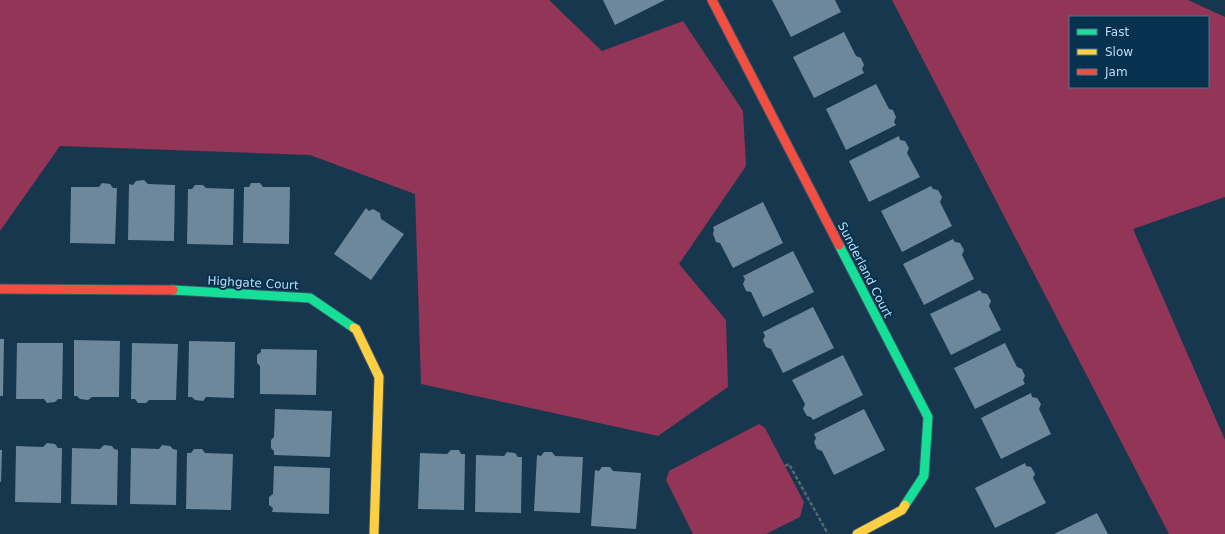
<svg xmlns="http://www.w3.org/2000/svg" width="1225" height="534" font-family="'DejaVu Sans',sans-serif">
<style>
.green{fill:#923557;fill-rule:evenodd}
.building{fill:#6d879b}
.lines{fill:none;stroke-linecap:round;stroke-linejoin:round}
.fast-casing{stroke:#395467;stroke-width:11}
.slow-casing{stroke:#395467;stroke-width:11}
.jam-casing{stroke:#395467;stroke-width:11}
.path{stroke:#56686e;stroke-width:2.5;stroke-dasharray:4 2;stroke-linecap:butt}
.fast{stroke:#16e098;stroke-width:9}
.slow{stroke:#ffcf43;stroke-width:9}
.jam{stroke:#f24e42;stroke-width:9}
.labels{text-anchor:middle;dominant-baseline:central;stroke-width:4;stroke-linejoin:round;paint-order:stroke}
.street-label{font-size:12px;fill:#bfdbf2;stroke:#06324f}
</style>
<rect width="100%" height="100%" fill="#16374d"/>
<g class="green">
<polygon points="0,0 549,0 602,51 683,21 743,111 746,166 679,264 726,320 728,387 658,436 421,384 415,194 310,155 60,146 0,231"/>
<path d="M892,0h296l37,17v180l-92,32 92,211v94h-56zM1070,17h138v70h-138z"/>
<polygon points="759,424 765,428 804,502 800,517 766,534 693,534 666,480 669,471"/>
</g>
<g class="building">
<polygon points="603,0 665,0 615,25"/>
<polygon points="772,0 835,0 841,12 791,37"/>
<polygon points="844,32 856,56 861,58 864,65 862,69 864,73 814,98 793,57"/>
<polygon points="876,84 889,109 893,110 896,117 894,122 896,125 846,150 826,109"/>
<polygon points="899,136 900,140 905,141 909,148 907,153 920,177 869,202 849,161"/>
<polygon points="144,180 148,184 175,185 174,241 128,240 129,184 133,185 136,181"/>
<polygon points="102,183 110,184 113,188 117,188 115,244 70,243 71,187 99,187"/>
<polygon points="251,183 260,183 263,187 290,187 289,244 243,243 244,187 249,187"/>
<polygon points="195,185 203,185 206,188 234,189 233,245 187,244 188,189 192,189"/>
<polygon points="931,186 933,189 938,190 942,197 940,202 952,226 902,252 881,211"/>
<polygon points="763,202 783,243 733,268 720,243 716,242 713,234 714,230 713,227"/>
<polygon points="366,208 369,211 373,209 380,213 381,219 404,234 371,280 334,254"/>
<polygon points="953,239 955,242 960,243 964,250 962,255 974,279 924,305 903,264"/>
<polygon points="793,251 814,292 763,317 751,292 746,291 743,284 745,279 743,276"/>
<polygon points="980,290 982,293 987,294 991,301 989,306 1001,330 951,355 930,314"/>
<polygon points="813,307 834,348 783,373 771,349 766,347 763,340 765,336 763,332"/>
<polygon points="0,339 4,339 3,396 0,396"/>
<polygon points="74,340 120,341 119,397 92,397 88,400 80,399 77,396 74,396"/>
<polygon points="189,341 235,342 234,398 206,397 203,401 195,400 192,397 188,397"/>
<polygon points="17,343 63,343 62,399 58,399 55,402 47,403 44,399 16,399"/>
<polygon points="132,343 178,344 176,400 149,400 146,403 138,403 135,399 131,399"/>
<polygon points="1005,343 1017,367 1022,369 1025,376 1023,380 1025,384 975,409 954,368"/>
<polygon points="261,349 317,350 316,395 260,394 260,366 257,363 257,355 261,352"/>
<polygon points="843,355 863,395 813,420 811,417 807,416 803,409 805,404 792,380"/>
<polygon points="1031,393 1032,397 1037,398 1041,404 1039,409 1051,434 1001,459 981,418"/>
<polygon points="275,409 332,411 330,457 274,455 274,451 271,448 271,440 274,437"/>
<polygon points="864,409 885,450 834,475 822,451 817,449 814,442 816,438 814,434"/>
<polygon points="47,443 55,444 58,448 62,448 61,503 15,502 16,446 43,447"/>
<polygon points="104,445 112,446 114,449 118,450 117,505 71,504 72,448 100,449"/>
<polygon points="162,445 170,446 173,449 177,450 176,505 130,504 131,448 159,449"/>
<polygon points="194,449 202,449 205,453 233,454 231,510 186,509 187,453 191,453"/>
<polygon points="0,450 2,450 1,482 0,482"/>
<polygon points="451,450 459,450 461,454 465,454 464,510 418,509 420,453 447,454"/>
<polygon points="507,452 515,453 518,457 522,457 521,513 475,512 476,455 504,456"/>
<polygon points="544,452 552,452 555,456 583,457 580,513 534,511 537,455 541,456"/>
<polygon points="1025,463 1026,466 1031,467 1035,474 1033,478 1046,503 995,528 975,488"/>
<polygon points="274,466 330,468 329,514 272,512 273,508 269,505 269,497 273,494"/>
<polygon points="602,467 610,467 613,471 641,473 636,529 591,526 595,470 599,471"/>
<polygon points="1097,513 1108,534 1054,534"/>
</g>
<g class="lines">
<defs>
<g id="fast">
<polyline points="839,245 928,417 924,476 905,505"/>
<polyline points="173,290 310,298 354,328"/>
</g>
<g id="slow">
<polyline points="354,328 356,329 379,377 374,534"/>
<polyline points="857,534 902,510 905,505"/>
</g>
<g id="jam">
<polyline points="712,0 839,245"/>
<polyline points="0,289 173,290"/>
</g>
</defs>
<use href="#fast" class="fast-casing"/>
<use href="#slow" class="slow-casing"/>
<use href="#jam" class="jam-casing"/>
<polyline class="path" points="785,466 789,464 828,534"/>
<use href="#fast" class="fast"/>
<use href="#slow" class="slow"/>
<use href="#jam" class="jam"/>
</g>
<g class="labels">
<g class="street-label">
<text transform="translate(865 270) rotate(63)">Sunderland Court</text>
<text transform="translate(253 283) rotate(3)">Highgate Court</text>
</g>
</g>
<rect x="1069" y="16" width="140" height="72" fill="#06324f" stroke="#507690"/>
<rect x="1077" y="29" width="20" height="6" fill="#16e098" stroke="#507690"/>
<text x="1105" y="36" font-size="12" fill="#bfdbf2">Fast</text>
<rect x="1077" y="49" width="20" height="6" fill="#ffcf43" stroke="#507690"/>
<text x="1105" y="56" font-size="12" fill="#bfdbf2">Slow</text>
<rect x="1077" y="69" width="20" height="6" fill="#f24e42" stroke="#507690"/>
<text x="1105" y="76" font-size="12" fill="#bfdbf2">Jam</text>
</svg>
